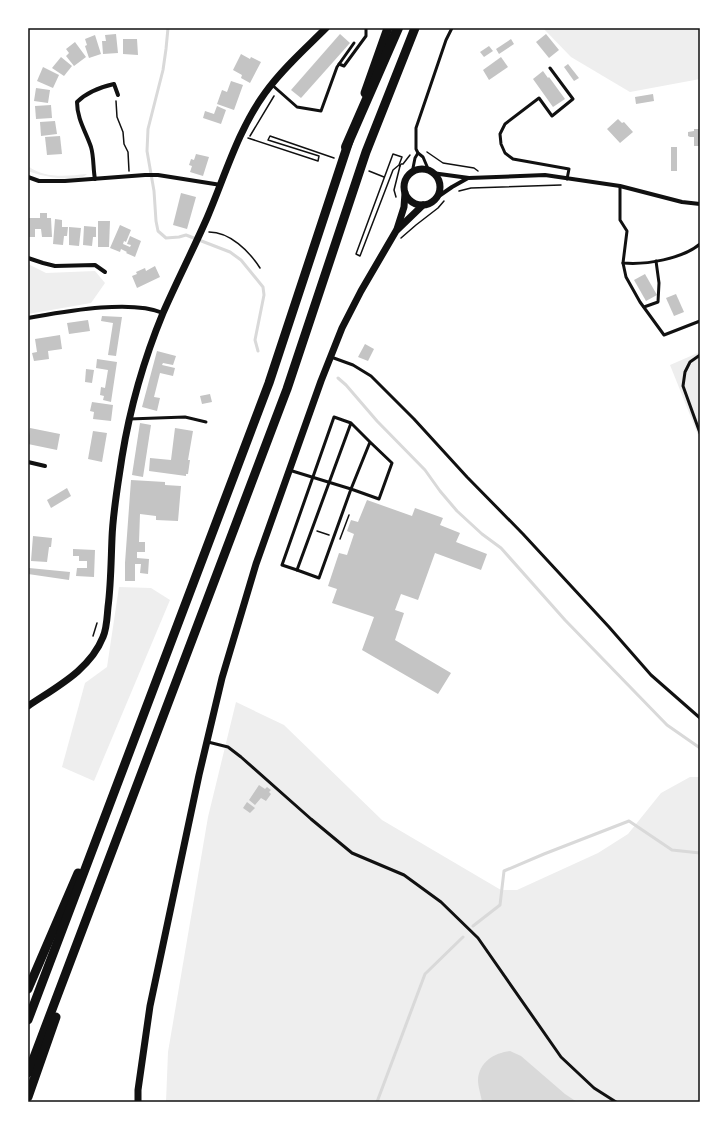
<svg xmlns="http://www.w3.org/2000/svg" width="728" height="1130" font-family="'Golos Text',sans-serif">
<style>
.green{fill:#eee}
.water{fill:#d9d9d9}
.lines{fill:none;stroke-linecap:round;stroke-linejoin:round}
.stream{stroke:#d9d9d9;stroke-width:3}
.building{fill:#c4c4c4}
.path{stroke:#111;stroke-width:1.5}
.service{stroke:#111;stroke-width:3}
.minor{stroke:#111;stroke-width:4}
.tertiary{stroke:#111;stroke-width:7}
.trunk{stroke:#111;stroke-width:9}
.motorway{stroke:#111;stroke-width:10}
.neatline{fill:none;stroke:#111;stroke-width:1.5}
</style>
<rect width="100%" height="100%" fill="#fff"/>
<g class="green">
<polygon points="543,28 700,28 700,79 630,92 571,57"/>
<path d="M28,166c17,13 39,10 59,8 -9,10 -47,2 -59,-3z"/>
<polygon points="28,264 46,273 95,271 105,283 91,303 28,314"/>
<polygon points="700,352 700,440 670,365"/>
<polygon points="119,587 151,588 170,600 94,781 62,767 85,683 107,667"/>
<polygon points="236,702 284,725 382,820 501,890 517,890 598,853 628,834 661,793 690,777 700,777 700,1102 166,1102 168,1052 208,817"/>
</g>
<path class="water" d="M510,1051l11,5 44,38 12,8h-95c-1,-7 -4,-15 -4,-22 1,-18 16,-27 32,-29z"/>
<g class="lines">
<g class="stream">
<polyline points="168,28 166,49 163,70 148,129 147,151 154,191 156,221 158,231 166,238 179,237 186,235 230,252 241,260 263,287 264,295 255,340 258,351"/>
<polyline points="338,378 346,385 377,421 425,470 440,491 457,511 482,534 501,548 565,620 667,725 700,748"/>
<polyline points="473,926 500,905 504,871 544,854 629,821 672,850 700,853"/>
<polyline points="377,1102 425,974 463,937"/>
</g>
</g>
<g class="building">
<polygon points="116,34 118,53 103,54 102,41 106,41 105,35"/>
<polygon points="340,34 350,43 301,98 291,90"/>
<polygon points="546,34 559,50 549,58 536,42"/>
<polygon points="95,35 101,54 89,58 85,46 87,45 85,39"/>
<polygon points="123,39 137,39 138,55 123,54"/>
<polygon points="511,39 514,44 499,54 496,49"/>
<polygon points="75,42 86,57 74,66 66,56 69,53 66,49"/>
<polygon points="489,46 493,51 484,57 480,52"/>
<polygon points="241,54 250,59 251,57 261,62 250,83 241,78 242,75 233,70"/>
<polygon points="61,57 72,66 64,76 52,68"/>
<polygon points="501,57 508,67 489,80 483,70"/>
<polygon points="568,64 579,78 574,81 564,67"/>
<polygon points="43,67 59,75 53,88 37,81"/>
<polygon points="543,71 548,78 549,77 565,99 553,107 533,79"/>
<polygon points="231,81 243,85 234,110 217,104 222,90 227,92"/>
<polygon points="36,88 50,90 48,103 34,101"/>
<polygon points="653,94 654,101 636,104 635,97"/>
<polygon points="51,105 52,118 36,119 35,106"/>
<polygon points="217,106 226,110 221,124 203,118 205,111 214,114"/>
<polygon points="618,119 622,123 624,122 633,132 620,143 607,129"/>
<polygon points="55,121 57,134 41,136 40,122"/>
<polygon points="694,129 700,129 700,146 694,146 694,137 690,137 688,136 688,132 694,131"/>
<polygon points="60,136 62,154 47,155 45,137"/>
<rect x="671" y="147" width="6" height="24"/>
<polygon points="196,154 209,157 203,176 190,172 192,166 189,165 191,159 194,160"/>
<polygon points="181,193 196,197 187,229 173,225"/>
<polygon points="40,213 47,213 47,218 51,218 52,237 42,237 41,229 35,229 35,237 28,237 28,218 40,218"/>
<polygon points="55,219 62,220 62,227 68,227 67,236 64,236 63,245 53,244"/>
<polygon points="98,221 110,221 109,247 98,247"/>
<polygon points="120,225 131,230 126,242 124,241 123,244 130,247 131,245 127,244 130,236 141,241 135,257 126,253 127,252 121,249 120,252 110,248"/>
<polygon points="84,226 96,227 96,237 93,237 92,246 83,245"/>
<polygon points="69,227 81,228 79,246 69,245"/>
<polygon points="155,266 160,277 137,288 132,276 137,274 136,272 145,268 146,271"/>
<polygon points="645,274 657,295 646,301 634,280"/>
<polygon points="676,294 684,312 674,316 666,298"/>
<polygon points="102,316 122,317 116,356 108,355 113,323 101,321"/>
<polygon points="88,320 90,331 69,334 67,323"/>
<polygon points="60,335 62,349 48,351 49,359 34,361 32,353 37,352 35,339"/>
<polygon points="365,344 374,349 368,361 358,357"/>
<polygon points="157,351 176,356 173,365 163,363 162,365 175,368 173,376 160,373 154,397 160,398 157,411 142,407"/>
<polygon points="97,359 117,362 111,402 103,400 104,396 100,395 101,387 105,388 108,370 96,368"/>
<polygon points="86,369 94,370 92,383 85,382"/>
<polygon points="210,394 212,402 202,404 200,396"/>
<polygon points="92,402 113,405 111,421 93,419 94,412 90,411"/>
<polygon points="140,423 151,425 143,477 132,475"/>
<polygon points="30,428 60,434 57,450 28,444"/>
<polygon points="175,428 193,431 188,460 190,460 188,474 186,474 186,476 149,471 150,458 171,460"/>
<polygon points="93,431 107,433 102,462 88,459"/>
<polygon points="131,480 165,482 165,485 181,486 178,521 156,520 156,516 140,514 139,542 145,542 145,552 137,552 137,558 149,559 148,574 140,573 141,564 135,564 135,581 125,581 125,563"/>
<polygon points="67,488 71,496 51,508 47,500"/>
<polygon points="367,500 412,516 415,508 443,518 440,525 460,533 456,542 487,554 481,570 435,553 418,600 401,594 395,610 404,613 395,640 451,673 438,694 362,650 374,617 332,603 337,589 328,586 339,553 347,555 354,534 347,531 351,520 358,522"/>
<polygon points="33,536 52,538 51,547 49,547 47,562 31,561"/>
<polygon points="73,549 95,550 94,577 76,576 77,568 87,568 87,561 79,561 79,556 73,556"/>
<polygon points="29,568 70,572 69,580 28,574"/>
<polygon points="259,785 265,789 267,787 271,790 269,792 271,794 266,801 261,798 255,805 249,800"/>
<polygon points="247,802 255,808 250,813 243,808"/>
</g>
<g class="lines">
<g class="path">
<polyline points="116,101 117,117 123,132 124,144 128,152 129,171"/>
<polyline points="250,136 274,96"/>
<polyline points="248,138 318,161 319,156 268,140 270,136 334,158"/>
<polyline points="427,152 443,163 474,168 478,171"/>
<polyline points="399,165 402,157 393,154 356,254 360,256 393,170 399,165 400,166"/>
<polyline points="369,171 384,177"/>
<polyline points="459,191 471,188 561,185"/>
<polyline points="396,197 394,190 400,166 401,164 403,164 410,155"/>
<path d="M209,232c21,0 40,19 51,36"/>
<polyline points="401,238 416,225 438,208 444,201"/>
<polyline points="317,531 329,535"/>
<polyline points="340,539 349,515"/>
<polyline points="93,636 97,623"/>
</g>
<g class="service">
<polyline points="339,64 344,66 366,36 366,28"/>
<polyline points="550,68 573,99 552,116 539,98 505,124 500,134 501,144 505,153 513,159 569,169 567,179"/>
<polyline points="271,84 297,107 321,111 337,67 354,43"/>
<polyline points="429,171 423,157 418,153 416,149 416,128 446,40 452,28"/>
<polyline points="412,173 415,158 418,153"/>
<path d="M620,186v34l7,11 -4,32c23,2 59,-4 77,-19"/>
<polyline points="623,263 626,277 640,302 664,335 700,321"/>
<polyline points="644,307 658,302 659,283 656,261"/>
<polyline points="700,355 690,362 685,372 683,386 700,433"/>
<polyline points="331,357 353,365 371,376 414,419 467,477 523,534 609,627 651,675 700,718"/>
<polyline points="129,419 185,417 206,422"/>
<polyline points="351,423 334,417 282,565 297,570 351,423 370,442 351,489 379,499 392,463 370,442"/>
<polyline points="289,470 351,489 319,578 297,570"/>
<polyline points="208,742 228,747 241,757 311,819 352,853 404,875 441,902 478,938 561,1057 594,1088 616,1102"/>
</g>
<g class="minor">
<polyline points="432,173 469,178 545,175 620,186 682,202 700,204"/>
<polyline points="28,177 39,181 65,181 145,175 158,175 221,185"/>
<path d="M95,179c-2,-10 -1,-22 -4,-32 -5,-15 -14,-28 -14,-45 10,-10 24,-15 37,-18l4,11"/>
<polyline points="436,198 452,187 468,178"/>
<polyline points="28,258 43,263 55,266 95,265 105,272"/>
<path d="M28,318c35,-6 102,-19 135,-5"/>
<polyline points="28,462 45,466"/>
</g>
<g class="tertiary">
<circle cx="422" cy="187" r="18"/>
<polyline points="397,229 404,207 405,193"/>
<path d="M28,706c28,-19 62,-36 75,-69 4,-9 4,-20 5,-30 3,-23 3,-46 4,-69 1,-27 6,-54 10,-81 8,-49 22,-98 41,-144 14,-32 30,-63 44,-95 18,-42 31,-88 58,-125 17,-24 40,-44 61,-65"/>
<polyline points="138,1102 138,1090 150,1006 199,775 222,678 256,564 321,381 342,328 361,291 396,231 423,205"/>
</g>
<g class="trunk">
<polyline points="365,93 388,28"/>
<polyline points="28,989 78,873"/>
<polyline points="28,1020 269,383 349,141"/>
<polyline points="28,1073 287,389 366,152 415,28"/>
<polyline points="28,1097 56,1017"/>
</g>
<polyline class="motorway" points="346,147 398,28"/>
</g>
<rect width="728" height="1130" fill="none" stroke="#ffffff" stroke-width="58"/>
<rect x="29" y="29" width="670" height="1072" class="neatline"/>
</svg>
